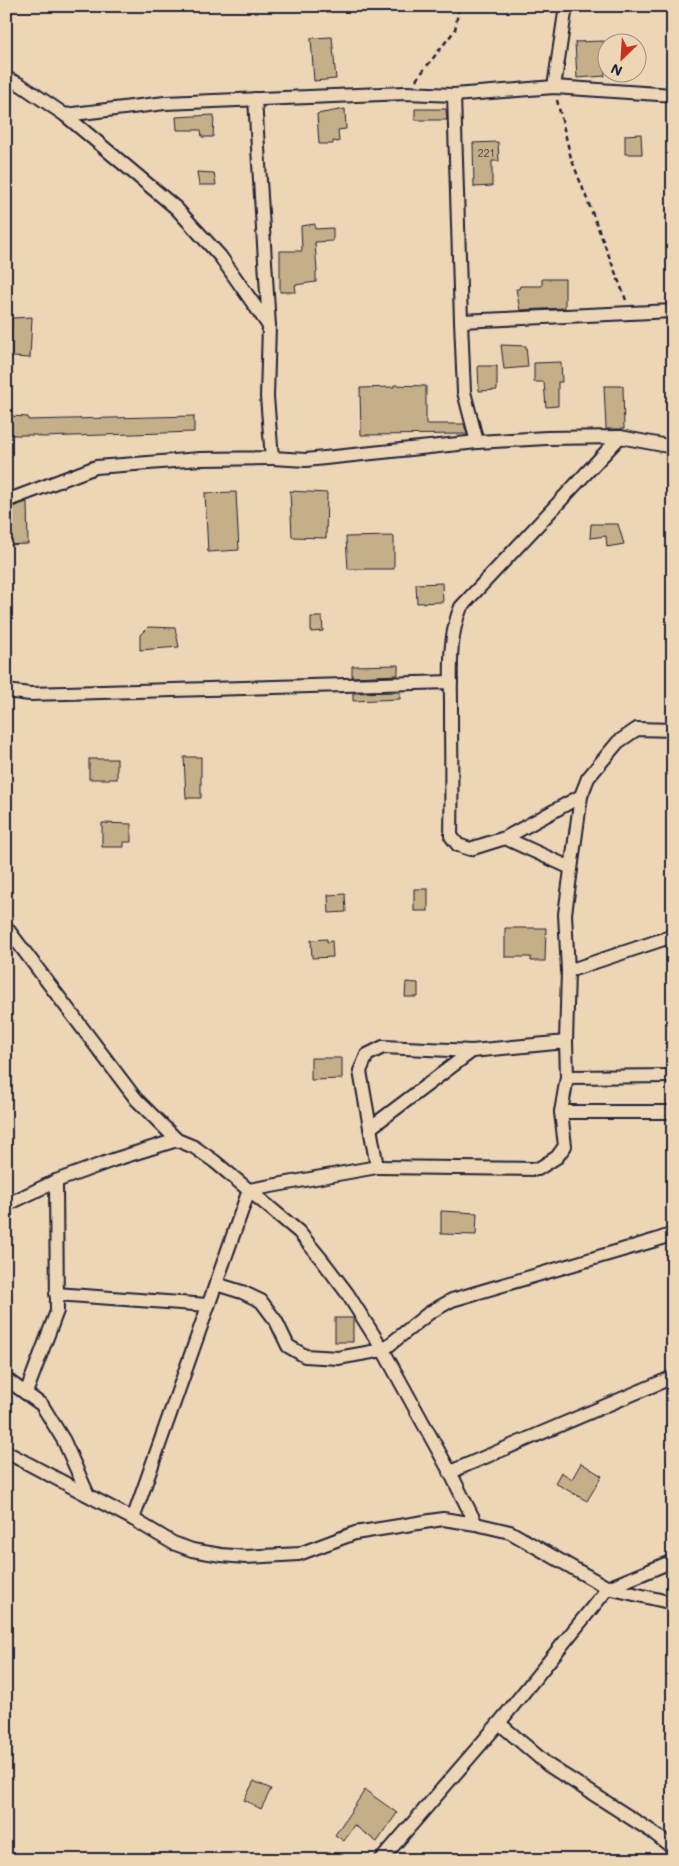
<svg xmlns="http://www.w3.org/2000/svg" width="679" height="1866" font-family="Mali,sans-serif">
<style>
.building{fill:#c5af88;stroke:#22223b}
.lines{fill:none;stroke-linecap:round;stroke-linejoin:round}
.minor-casing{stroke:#22223b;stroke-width:16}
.path{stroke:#22223b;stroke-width:2.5;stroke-dasharray:5 4;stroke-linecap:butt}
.minor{stroke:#ecd6b5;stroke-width:12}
.labels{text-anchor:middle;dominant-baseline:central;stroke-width:4.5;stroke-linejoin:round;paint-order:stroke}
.number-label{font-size:11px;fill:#4b454e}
</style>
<rect width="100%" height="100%" fill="#ecd6b5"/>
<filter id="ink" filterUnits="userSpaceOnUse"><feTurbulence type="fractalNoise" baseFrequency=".02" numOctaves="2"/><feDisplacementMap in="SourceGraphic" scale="10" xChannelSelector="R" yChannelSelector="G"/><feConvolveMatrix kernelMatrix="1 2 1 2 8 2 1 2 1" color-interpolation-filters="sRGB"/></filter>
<g filter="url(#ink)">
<g class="building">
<polygon points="332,37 336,79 314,81 311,38"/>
<polygon points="604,41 605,76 577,78 575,42"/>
<polygon points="345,109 346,129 338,130 339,142 333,141 333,144 319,144 317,114"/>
<polygon points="415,109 446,109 447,120 415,120"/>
<polygon points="214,115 213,137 202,137 201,130 177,130 176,117"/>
<polygon points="641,134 642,154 625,154 625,135"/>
<polygon points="498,142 499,161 492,161 492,186 474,187 473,143"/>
<polygon points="197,172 214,173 216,185 199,185"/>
<polygon points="315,224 315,229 333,228 333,241 315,242 317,272 316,272 316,282 295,285 296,292 280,292 280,251 302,251 301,226"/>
<polygon points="542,279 565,279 565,308 520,310 516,289 519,289 520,286 542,286"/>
<polygon points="32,317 30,358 11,357 12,318"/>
<polygon points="501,345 526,346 528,367 504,369"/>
<polygon points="561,362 562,382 558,382 558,406 546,407 544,382 534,382 534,363"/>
<polygon points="478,366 497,366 497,390 479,391"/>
<polygon points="394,385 426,386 426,424 464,424 467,434 361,435 360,388 394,387"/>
<polygon points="604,386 623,386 624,429 606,429"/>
<polygon points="10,416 28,417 28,420 194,416 194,432 42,437 35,435 10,435"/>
<polygon points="290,491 327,493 326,538 292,537"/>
<polygon points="236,492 239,550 208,552 205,493"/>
<polygon points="27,502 28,544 6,545 6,509"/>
<polygon points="591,524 618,524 624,544 607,547 606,536 590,538"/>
<polygon points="394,536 394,569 348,569 346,537"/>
<polygon points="442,583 443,602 417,603 416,584"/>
<polygon points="311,617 322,617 323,631 311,632"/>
<polygon points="148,627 175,628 179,647 140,650 140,635"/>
<polygon points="398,665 398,675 352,677 352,666"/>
<polygon points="400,692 400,699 353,701 353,693"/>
<polygon points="184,757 201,757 201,798 186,798"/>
<rect x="89" y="759" width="28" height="20"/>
<polygon points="102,823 131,824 131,842 124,842 124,847 102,847"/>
<rect x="414" y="889" width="14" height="22"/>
<polygon points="345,894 346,912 329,913 328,895"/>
<polygon points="505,928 546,928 545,961 531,961 531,957 505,957"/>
<polygon points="327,939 327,942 332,941 333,957 312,958 311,940"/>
<polygon points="406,982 418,983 418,997 405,997"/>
<polygon points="311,1058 342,1058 342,1079 311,1080"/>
<polygon points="441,1211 477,1213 476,1235 441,1234"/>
<rect x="335" y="1318" width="18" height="24"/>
<polygon points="581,1463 602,1476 587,1501 555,1483 561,1472 572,1479"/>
<polygon points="254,1781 271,1789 261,1809 244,1800"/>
<polygon points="365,1790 397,1813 377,1842 354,1825 344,1841 335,1835"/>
</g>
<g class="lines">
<defs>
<g id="minor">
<polyline points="6,78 21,85 65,115 176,208 220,256 269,326 255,99"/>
<polyline points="554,87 566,6"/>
<polyline points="454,95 461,321"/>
<polyline points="65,115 165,103 406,93 454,95 554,87 673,95"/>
<polyline points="477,442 464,392 461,321 673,311"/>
<polyline points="272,458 306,460 477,442 547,438 620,437 673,447"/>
<polyline points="6,501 96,467 200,459 272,458 267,397 269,326"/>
<polyline points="6,691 30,694 451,682"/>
<path d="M581,796l-76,42 -35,11 -12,-4 -7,-9c1,-43 0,-87 0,-130 0,-32 -3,-69 10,-99l159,-170"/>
<polyline points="505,838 571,868"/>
<polyline points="6,927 136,1099 177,1140 194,1147 214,1161 299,1232 322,1260 347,1293 383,1350 450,1472 476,1524"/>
<polyline points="568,971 565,914 581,796 588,778 618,742 637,729 673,730"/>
<polyline points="567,1077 673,1076"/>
<polyline points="561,1112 673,1112"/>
<polyline points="370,1128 472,1051"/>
<polyline points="377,1167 538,1169 557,1157 565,1146 561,1112 567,1077 566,1042 568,971 673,936"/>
<polyline points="6,1205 56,1181 113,1160 177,1140"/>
<polyline points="216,1284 242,1292 261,1301 276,1321 288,1346 305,1356 338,1358 383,1350 429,1313 452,1300 656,1240 673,1234"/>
<polyline points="56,1294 208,1305"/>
<polyline points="6,1379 42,1405 64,1441 88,1495"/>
<polyline points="26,1393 57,1311 56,1181"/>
<polyline points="6,1452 133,1519 173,1543 192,1550 221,1555 246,1557 299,1554 355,1533 443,1519 476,1524 510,1532 608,1588 673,1603"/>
<polyline points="450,1472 673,1377"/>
<polyline points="133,1519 249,1190 377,1167 360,1071 367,1055 383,1047 472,1051 566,1042"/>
<polyline points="499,1723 548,1765 651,1831 673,1848"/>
<polyline points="381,1860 499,1723 608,1588 673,1561"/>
</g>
</defs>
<use href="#minor" class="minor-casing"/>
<g class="path">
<polyline points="416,80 455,30 459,6"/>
<polyline points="557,100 571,158 626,300"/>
</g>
<use href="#minor" class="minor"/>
</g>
</g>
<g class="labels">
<g class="number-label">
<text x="486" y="152">221</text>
</g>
</g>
<rect width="679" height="1866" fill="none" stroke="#ecd6b5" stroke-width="25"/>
<rect x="12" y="12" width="654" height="1841" fill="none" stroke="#22223b" stroke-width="2" filter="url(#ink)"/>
<g transform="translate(622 58) rotate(205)"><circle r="24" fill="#ecd6b5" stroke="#9b8e84"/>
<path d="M0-4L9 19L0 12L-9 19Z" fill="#c8321e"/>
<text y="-8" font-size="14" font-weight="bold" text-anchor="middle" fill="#22223b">N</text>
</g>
</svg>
